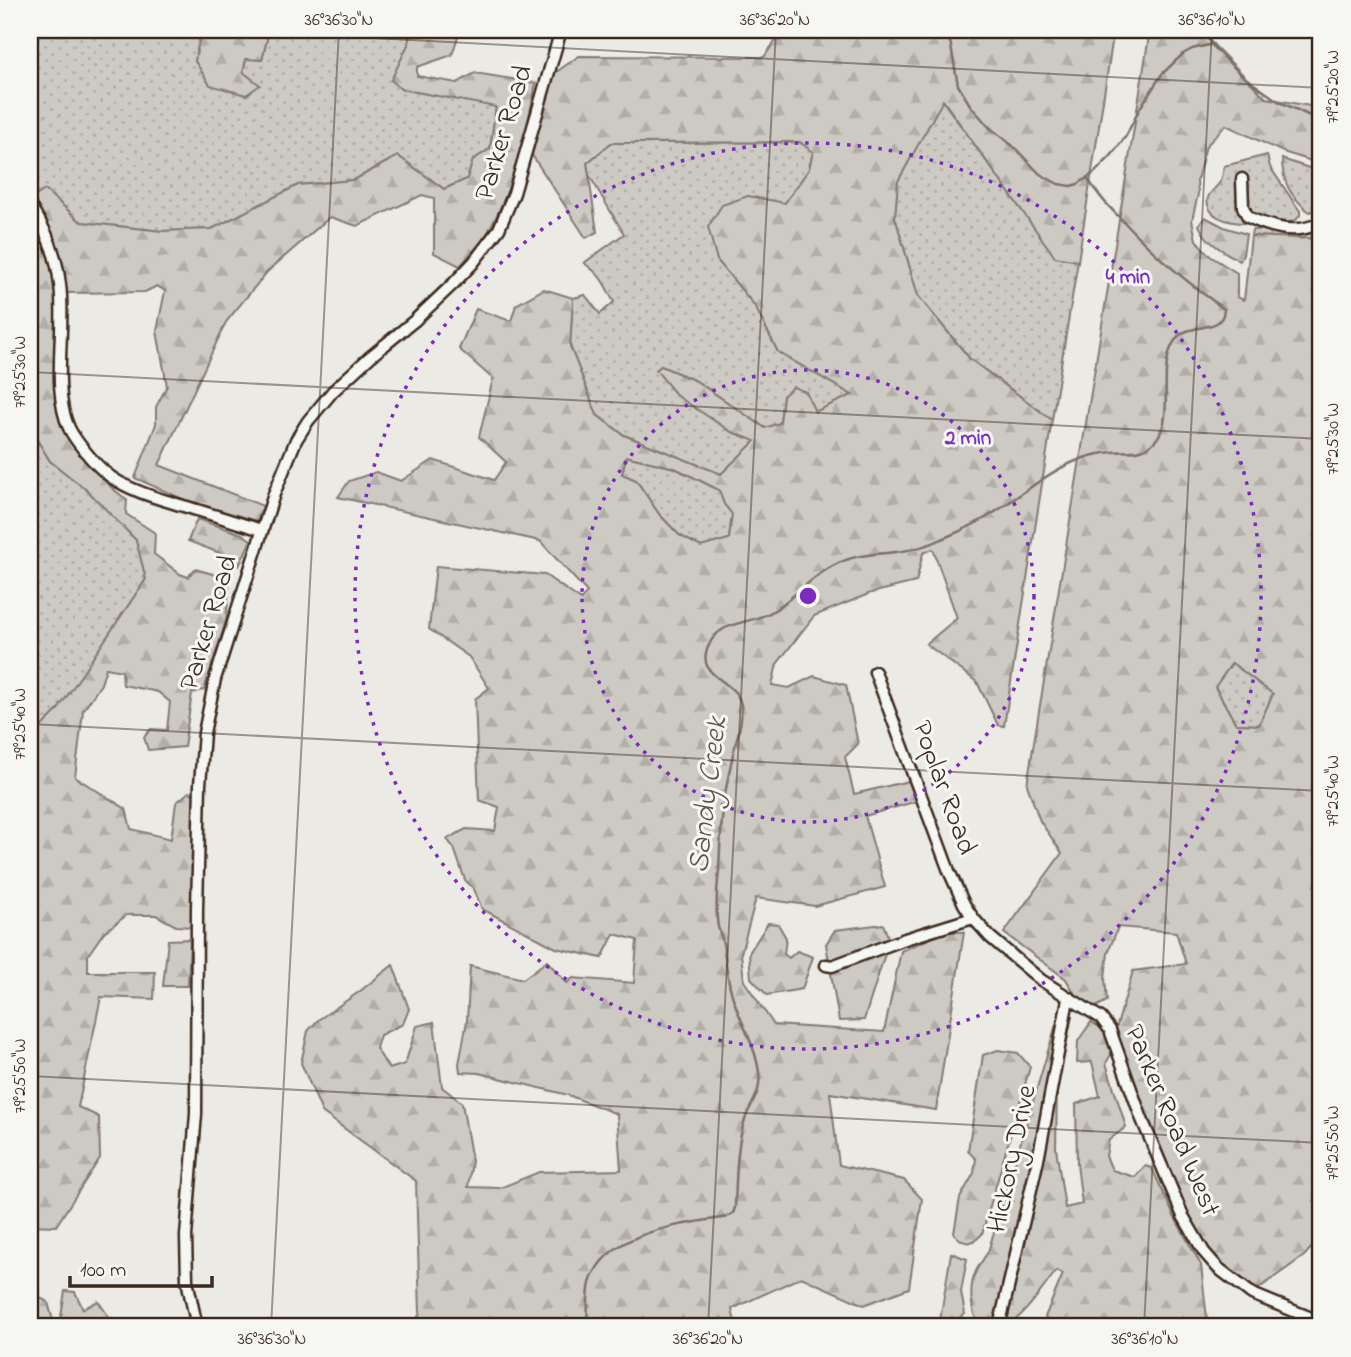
<svg xmlns="http://www.w3.org/2000/svg" width="1351" height="1357" font-family="'Indie Flower',sans-serif">
<style>
.grass{fill:url(#grass-dots);stroke:#847a71;stroke-width:2}
.forest{fill:url(#forest-firs);stroke:#847a71;stroke-width:2;fill-rule:evenodd}
.lines{fill:none;stroke-linecap:round;stroke-linejoin:round}
.stream{stroke:#7c7167;stroke-width:2.5}
.street-casing{stroke:#3b2a1e;stroke-width:15}
.street{stroke:#f6f6f2;stroke-width:10}
.ticks{fill:none;stroke:#3b2a1e;stroke-width:2;stroke-opacity:0.45}
.ring{fill:none;stroke:#7b2cbf;stroke-width:3.5;stroke-dasharray:3.5 7}
.labels{text-anchor:middle;dominant-baseline:central;stroke-width:6;stroke-linejoin:round;paint-order:stroke}
.street-label{font-size:28px;fill:#3b2a1e;stroke:#f6f6f2}
.water-label{font-size:30px;font-style:italic;fill:#615449;stroke:#f6f6f2}
.centre{fill:#7b2cbf;stroke:#f6f6f2;stroke-width:3.5}
.ring-label{font-size:21px;text-anchor:middle;font-weight:bold;fill:#7b2cbf;stroke:#f6f6f2;stroke-width:6;stroke-linejoin:round;paint-order:stroke}
.neatline{fill:none;stroke:#3b2a1e;stroke-width:2.5}
.ticks-label{font-size:18px;text-anchor:middle;fill:#3b2a1e}
</style>
<defs>
<pattern id="grass-dots" width="8" height="8" patternUnits="userSpaceOnUse" patternTransform="scale(1.75)"><rect width="8" height="8" fill="#cdcac4"/><path d="M2 2h.1M6 6h.1" fill="none" stroke="#b1aea8" stroke-width="1.8" stroke-linecap="round"/></pattern>
<pattern id="forest-firs" width="22" height="20" patternUnits="userSpaceOnUse" patternTransform="scale(1.75)"><rect width="22" height="20" fill="#cdcac4"/><path d="M5 1l3.5 6h-7zM16 11l3.5 6h-7z" fill="#b1aea8"/></pattern>
</defs>
<rect width="100%" height="100%" fill="#ebeae5"/>
<filter id="ink" filterUnits="userSpaceOnUse"><feTurbulence type="fractalNoise" baseFrequency=".0143" numOctaves="2"/><feDisplacementMap in="SourceGraphic" scale="14" xChannelSelector="R" yChannelSelector="G"/><feConvolveMatrix kernelMatrix="1 2 1 2 8 2 1 2 1" color-interpolation-filters="sRGB"/></filter>
<g filter="url(#ink)">
<g class="grass">
<polygon points="76,30 201,30 195,61 210,84 246,95 243,73 246,58 262,60 269,30 411,30 408,45 392,80 401,89 496,106 490,149 473,160 467,179 444,189 398,156 354,180 298,185 212,229 162,231 81,222 45,190 31,199 30,197 30,34 64,35"/>
<polygon points="942,100 1055,256 1078,261 1052,420 970,359 918,296 895,217 898,181"/>
<path d="M800,142l13,10 -4,17 -24,34 -68,57 38,46 23,46 74,43 -37,17 -32,-16 -3,27 -15,5 -69,-47 -35,-15 -5,4 74,61 26,10 -35,33 -97,-39 -27,-20 -27,-69 3,-48 12,-3 15,19 14,-12c-11,-20 -11,-25 -30,-39l40,-29 -35,-59 -2,-12 24,-20z"/>
<path d="M1267,155l3,12 30,44v4c-1,1 -2,3 -3,4 -6,4 -16,4 -22,4 -17,1 -61,4 -67,-18 -3,-11 7,-15 12,-23 3,-5 3,-11 4,-16z"/>
<path d="M1282,159l39,13v36l-12,4c-18,-16 -27,-29 -27,-53z"/>
<polygon points="1321,222 1321,239 1251,236 1252,230 1293,228 1307,223"/>
<polygon points="30,428 50,461 88,491 136,540 146,579 57,712 30,738"/>
<polygon points="626,456 675,468 719,490 724,504 732,514 729,539 701,547 679,535 659,514 636,480 622,474"/>
<polygon points="1232,663 1273,694 1259,725 1236,724 1215,686"/>
</g>
<g class="forest">
<polygon points="30,30 76,30 64,35 30,34"/>
<polygon points="201,30 269,30 262,60 246,59 243,72 260,85 246,95 210,85 195,61"/>
<path d="M411,30h49l-8,25 -35,12v9l40,7 18,-10 61,10c-10,51 -22,104 -48,149 -7,12 -19,23 -28,34l-26,-13v-55l-12,-3 -65,31 -27,-9 -63,55 -41,50 -67,143 104,41 -6,15 -56,-14 -66,-29 21,-54v-17l11,-21 -10,-55 8,-40 -8,-5 -12,6 -81,1 -5,-41 -11,-29 -17,-24 14,-9 36,32 81,9 50,-2 86,-44 56,-5 44,-24 46,33 23,-10 6,-19 17,-11 6,-42 -95,-18 -10,-9 17,-35z"/>
<path d="M783,30h331l-36,231 -23,-4 -112,-157 -45,81 -3,36 23,79 52,63 82,61 -48,306 -6,-1 -21,-43 -51,-38 31,-26 -24,-69 -10,4 -7,29 -45,11 -57,23 -37,48 -5,21 17,3 25,-12 32,9 12,59 -13,13 9,37 55,-13 8,20 -52,15 20,71 -70,19 -59,-8 -15,55 3,28 30,44 110,7 17,-81 44,-19h19l-28,178 -106,-17 9,72 65,15 18,19 -13,89 -45,17 -63,-28 -69,32 4,18h-323l7,-14 -4,-132 -94,-69 -21,-49 7,-32 10,-11 41,-28 34,-27 16,44 -6,15 -23,11 -4,13 13,21 16,-5 12,-38 17,-4 8,65 20,16 10,58 -4,26 32,1 39,-16 82,-2 -4,-56 -49,-19 -89,-22 -19,-1 -1,-8 8,-43 3,-55 53,13 24,-18 20,22 6,-5 61,5 3,-43 -23,-6 -12,24 -46,-10 -74,-39 -8,-20 -9,-9 -11,-32 -7,-9 19,-10 29,2 4,-24 -20,-7 -4,-101 14,-11 -20,-31 -40,-28 7,-63 109,9 36,25 6,-8 -47,-51 -202,-44 11,-16 27,-9 25,9 32,-21 61,20 12,-18 -27,-25 14,-58 -34,-30 17,-40 35,12 5,-16 28,-16 29,9 -3,48 27,69 27,20 97,39 34,-33 -25,-10 -53,-35 -21,-26 5,-4 35,15 69,47 15,-5 3,-27 10,-9 13,5 9,20 37,-17 -74,-43 -23,-46 -38,-46 -9,-33 14,-22 26,-9 37,7 24,-34 4,-17 -13,-10 -189,1 -24,20 10,69 -11,6 -54,-83 20,-80 27,-19 185,1zM626,456l49,12 44,22 5,14 8,10 -3,25 -28,8 -22,-12 -20,-21 -23,-34 -14,-6z"/>
<path d="M1150,30h49l67,68 55,10v56l-38,-12 -57,-27 -20,21 -9,34 1,14 -6,26 4,20 14,16 27,17v24l7,3 7,-64 70,3v998l-17,19 -46,33 -34,-21 -18,-22 -22,-39 -42,-100 -26,-78 17,-58 53,-7 -10,-32 -58,-5 -10,26 -3,25 2,23 -13,7 -17,-10 -11,-19 -62,-46 58,-80 -22,-32 -13,-36zM1232,663l41,31 -14,31 -23,-1 -21,-37z"/>
<polygon points="30,217 51,260 58,294 60,415 68,437 86,460 112,488 127,500 126,514 155,533 154,554 180,574 188,577 195,569 230,579 226,621 204,690 192,693 184,747 148,750 144,737 151,729 167,730 170,702 158,692 123,685 122,671 106,668 101,684 83,711 75,777 126,809 131,829 171,839 176,803 189,792 194,794 191,927 176,926 156,915 127,915 104,932 88,955 88,972 155,972 154,999 101,997 78,1107 99,1117 100,1158 56,1226 30,1225 30,738 57,711 146,579 136,540 88,491 50,461 30,428 30,366 34,356 30,347"/>
<path d="M1205,217l19,10 22,7 -3,21 -3,6c-17,-10 -34,-18 -41,-36z"/>
<polygon points="197,519 242,534 251,540 239,566 224,562 225,555 188,541"/>
<polygon points="768,923 778,924 786,938 784,954 789,958 797,951 813,957 802,989 767,995 751,978 749,953"/>
<polygon points="883,924 888,937 885,954 864,1020 839,1021 826,944 835,930"/>
<polygon points="190,939 188,986 163,986 168,940"/>
<path d="M1060,1011l12,5 -15,73 -1,59 9,60 17,-4 -5,-40 -1,-60 24,-8 -8,-34 -15,1 1,-22 13,-19 16,10 6,19 -7,12 20,64 -17,13 -3,16 6,14 23,7 10,-11 7,2 22,48 27,49 6,54 8,8h-163l-7,-10 18,-43 -7,-3c-11,14 -36,53 -54,56 -7,2 -16,0 -23,0 -8,-16 -11,-39 -3,-56 3,-6 8,-13 12,-19z"/>
<path d="M998,1050l20,3 12,14 -48,167c-10,11 -18,12 -28,-1l6,-35 14,-25 2,-14 -8,-8 15,-96z"/>
<polygon points="951,1253 967,1259 961,1292 965,1314 957,1319 956,1327 939,1327"/>
<polygon points="65,1291 75,1292 83,1309 98,1301 116,1327 30,1327 30,1293 48,1302 53,1321 60,1323"/>
</g>
<g class="lines">
<g class="stream">
<polyline points="948,30 958,85 970,105 989,127 1013,146 1040,174 1058,184 1071,186 1078,184 1094,173 1111,156 1126,136 1140,108 1162,74 1183,54 1192,49 1213,44"/>
<polyline points="1203,30 1214,48 1244,77 1278,101 1308,115 1321,118"/>
<path d="M587,1327c1,-12 0,-32 3,-44 16,-53 92,-58 137,-66l6,-4 2,-5c1,-23 1,-47 5,-69 2,-10 5,-22 10,-31 6,-11 11,-21 9,-35 -3,-26 -17,-48 -25,-72 -8,-21 -7,-41 -12,-62 -1,-4 -3,-8 -4,-12 -3,-18 -1,-39 1,-57 1,-23 2,-47 5,-70 3,-17 6,-33 10,-50 2,-10 6,-20 7,-31 1,-8 1,-17 -4,-24 -11,-17 -42,-21 -28,-50 11,-26 43,-20 64,-34 25,-16 44,-41 73,-51 15,-6 33,-6 50,-8 15,-2 34,-7 48,-14 17,-7 36,-16 51,-26 28,-18 55,-42 86,-53 10,-4 22,-6 31,-7 16,-2 30,3 42,-10 24,-24 0,-73 22,-103 13,-18 47,-4 48,-30 -36,-26 -69,-53 -99,-86 -15,-15 -28,-28 -38,-46"/>
</g>
<defs>
<g id="street">
<path d="M1242,179l1,28 5,10c15,7 34,14 51,12 7,0 15,-4 22,-5"/>
<path d="M30,206c17,24 27,50 30,79 6,43 -9,104 9,143 4,8 10,16 15,22 8,10 16,19 27,27 20,14 46,21 69,28 28,8 55,17 82,25"/>
<polyline points="875,672 949,871 964,904 973,918 990,937 1041,980 1101,1018 1110,1030 1141,1117 1183,1216 1204,1252 1218,1268 1252,1294 1321,1322"/>
<polyline points="826,965 832,966 905,939 973,918"/>
<polyline points="197,1327 187,1280 186,1236 196,1114 197,909 200,785 204,733 215,679 274,494 296,440 308,421 333,391 370,357 414,321 454,283 473,263 499,229 514,193 561,30"/>
<polyline points="999,1327 1039,1155 1068,999"/>
</g>
</defs>
<use href="#street" class="street-casing"/>
<use href="#street" class="street"/>
</g>
</g>
<path class="ticks" d="M219,30l1102,58M30,372l1291,67M30,724l1291,67M30,1076l1291,67M271,1327l68,-1297M708,1327l68,-1297M1144,1327l68,-1297"/>
<g class="ring">
<circle cx="808" cy="596" r="226"/>
<circle cx="808" cy="596" r="453"/>
</g>
<g class="labels">
<g class="street-label">
<text transform="translate(505 133) rotate(-73)">Parker Road</text>
<text transform="translate(210 623) rotate(-73)">Parker Road</text>
<text transform="translate(943 788) rotate(70)">Poplar Road</text>
<text transform="translate(1171 1121) rotate(67)">Parker Road West</text>
<text transform="translate(1013 1159) rotate(-78)">Hickory Drive</text>
</g>
<g class="water-label">
<text transform="translate(709 795) rotate(-83)">Sandy Creek</text>
</g>
</g>
<circle cx="808" cy="596" r="10" class="centre"/>
<g class="ring-label">
<text x="1128" y="283">4 min</text>
<text x="968" y="444">2 min</text>
</g>
<rect width="1351" height="1357" fill="none" stroke="#f6f6f2" stroke-width="77"/>
<path d="M70 1276v10h142v-10" fill="none" stroke="#3b2a1e" stroke-width="3.5"/>
<text x="80" y="1276" font-size="21" fill="#3b2a1e" stroke="#f6f6f2" stroke-width="5" paint-order="stroke">100 m</text>
<rect x="38" y="38" width="1274" height="1280" class="neatline"/>
<g class="ticks-label">
<text x="339" y="25">36°36'30"N</text>
<text x="775" y="25">36°36'20"N</text>
<text x="1212" y="25">36°36'10"N</text>
<text transform="translate(1332 87) rotate(-90)" y="6">79°25'20"W</text>
<text transform="translate(19 372) rotate(-90)" y="6">79°25'30"W</text>
<text transform="translate(1332 439) rotate(-90)" y="6">79°25'30"W</text>
<text transform="translate(19 724) rotate(-90)" y="6">79°25'40"W</text>
<text transform="translate(1332 791) rotate(-90)" y="6">79°25'40"W</text>
<text transform="translate(19 1076) rotate(-90)" y="6">79°25'50"W</text>
<text transform="translate(1332 1143) rotate(-90)" y="6">79°25'50"W</text>
<text x="272" y="1344">36°36'30"N</text>
<text x="708" y="1344">36°36'20"N</text>
<text x="1145" y="1344">36°36'10"N</text>
</g>
</svg>
